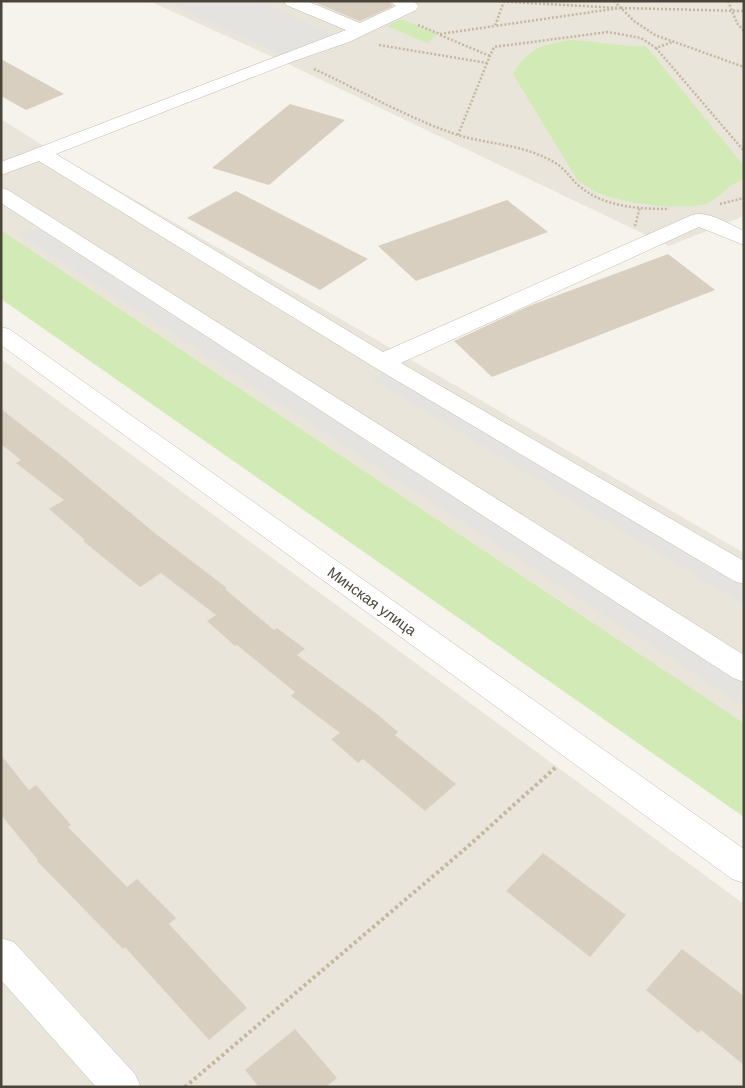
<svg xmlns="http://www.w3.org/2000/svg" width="745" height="1088" font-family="Helvetica,sans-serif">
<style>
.residential{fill:#eae5da}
.green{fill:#d2eab5}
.parking{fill:#e5e3e0}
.building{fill:#d8cfc1}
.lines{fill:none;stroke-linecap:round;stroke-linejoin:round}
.minor-casing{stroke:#c2bbae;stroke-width:1}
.path-far1{stroke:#c4b79f;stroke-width:2.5;stroke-dasharray:2 2;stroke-linecap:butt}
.path{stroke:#c4b79f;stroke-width:4;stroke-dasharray:3 3;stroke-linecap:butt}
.minor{fill:#fff;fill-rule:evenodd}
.labels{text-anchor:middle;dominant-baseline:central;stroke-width:4.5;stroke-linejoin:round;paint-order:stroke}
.street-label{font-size:15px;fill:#4b4439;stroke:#fff}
</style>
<rect width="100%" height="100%" fill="#f6f3ec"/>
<g class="residential">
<polygon points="149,1 744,1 744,216 669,246 286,63"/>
<polygon points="1,119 56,154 744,553 744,723 1,230"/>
<polygon points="1,359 744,904 744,1087 1,1087"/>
</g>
<g class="green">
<polygon points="401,19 438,34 427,43 387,26"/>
<path d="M571,40c25,1 49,7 75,6l98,120v14c-16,3 -24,19 -39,24 -25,7 -88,-1 -111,-13 -5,-3 -10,-7 -16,-10l-65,-107c16,-27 28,-29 58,-34z"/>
<polygon points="1,230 744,723 744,817 1,299"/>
</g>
<g class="parking">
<polygon points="167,1 260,1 336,35 284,57"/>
<polygon points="37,228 744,683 744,706 18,233"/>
<polygon points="384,372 744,588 744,605 372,379"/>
</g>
<g class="building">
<polygon points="312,1 388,1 393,6 360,21"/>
<polygon points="1,59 64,94 26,110 1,96"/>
<polygon points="290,104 345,120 269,185 212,168"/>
<polygon points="236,191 368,259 320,290 187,218"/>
<polygon points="507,200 548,232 416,281 378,246"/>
<polygon points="668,254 715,290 492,377 454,341 529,306"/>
<polygon points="1,409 64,458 156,534 227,588 225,589 274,630 277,628 305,649 297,655 377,714 398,732 395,735 456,784 425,811 363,759 358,763 331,739 340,733 291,696 295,692 237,645 235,646 207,621 216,615 161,573 140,587 83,541 85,540 49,509 64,500 16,463 21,460 1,444"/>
<polygon points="1,755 29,790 36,785 71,825 68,827 127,887 137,879 176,918 169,924 247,1008 209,1040 125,947 123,949 37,861 38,860 1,815"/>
<polygon points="543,853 626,915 590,957 506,891"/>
<polygon points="682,949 744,996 744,1065 701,1030 698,1033 646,990"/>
<polygon points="295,1029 337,1078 326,1087 259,1087 245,1070"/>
</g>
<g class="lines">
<defs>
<g id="minor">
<path d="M284,1h23l53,22 36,-17 -6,-5h23l6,5 -3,4 -67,32 -55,19 -238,93 327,198 309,-137c16,-5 36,9 52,16v14l-45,-18 -298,136 343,198v23l-10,-3 -360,-214 -335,-206 -38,14v-13l345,-132 -60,-25z"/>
<polygon points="1,188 8,190 744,655 744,682 733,678 1,203"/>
<polygon points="1,327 9,329 744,849 744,883 732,879 1,345"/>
<polygon points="1,938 14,942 135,1074 141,1087 96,1087 1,980"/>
</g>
</defs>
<use href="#minor" class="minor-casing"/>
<g class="path-far1">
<polyline points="491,1 620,8 495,26"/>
<polyline points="614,1 634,21 655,35 744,67"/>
<polyline points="728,1 737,23 744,31"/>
<polyline points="621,8 744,11"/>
<polyline points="418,25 440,34 495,26 504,1"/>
<polyline points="440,35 490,56"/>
<polyline points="379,45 487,63 494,47 608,32 641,38 656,48 672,42"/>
<polyline points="656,48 744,151"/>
<path d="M314,69c46,21 90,47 138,64 28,10 57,10 85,21 9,4 19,8 26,15 7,6 11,14 19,19 23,19 58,21 87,21"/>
<polyline points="458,135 487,63"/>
<polyline points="720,204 744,198"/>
<polyline points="635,226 640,207"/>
</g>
<polyline class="path" points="185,1087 465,849 556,767"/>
<use href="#minor" class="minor"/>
</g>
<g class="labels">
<g class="street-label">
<text transform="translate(372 601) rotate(36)">Минская улица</text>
</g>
</g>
<rect width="745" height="1088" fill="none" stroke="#4b4439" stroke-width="5"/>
</svg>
